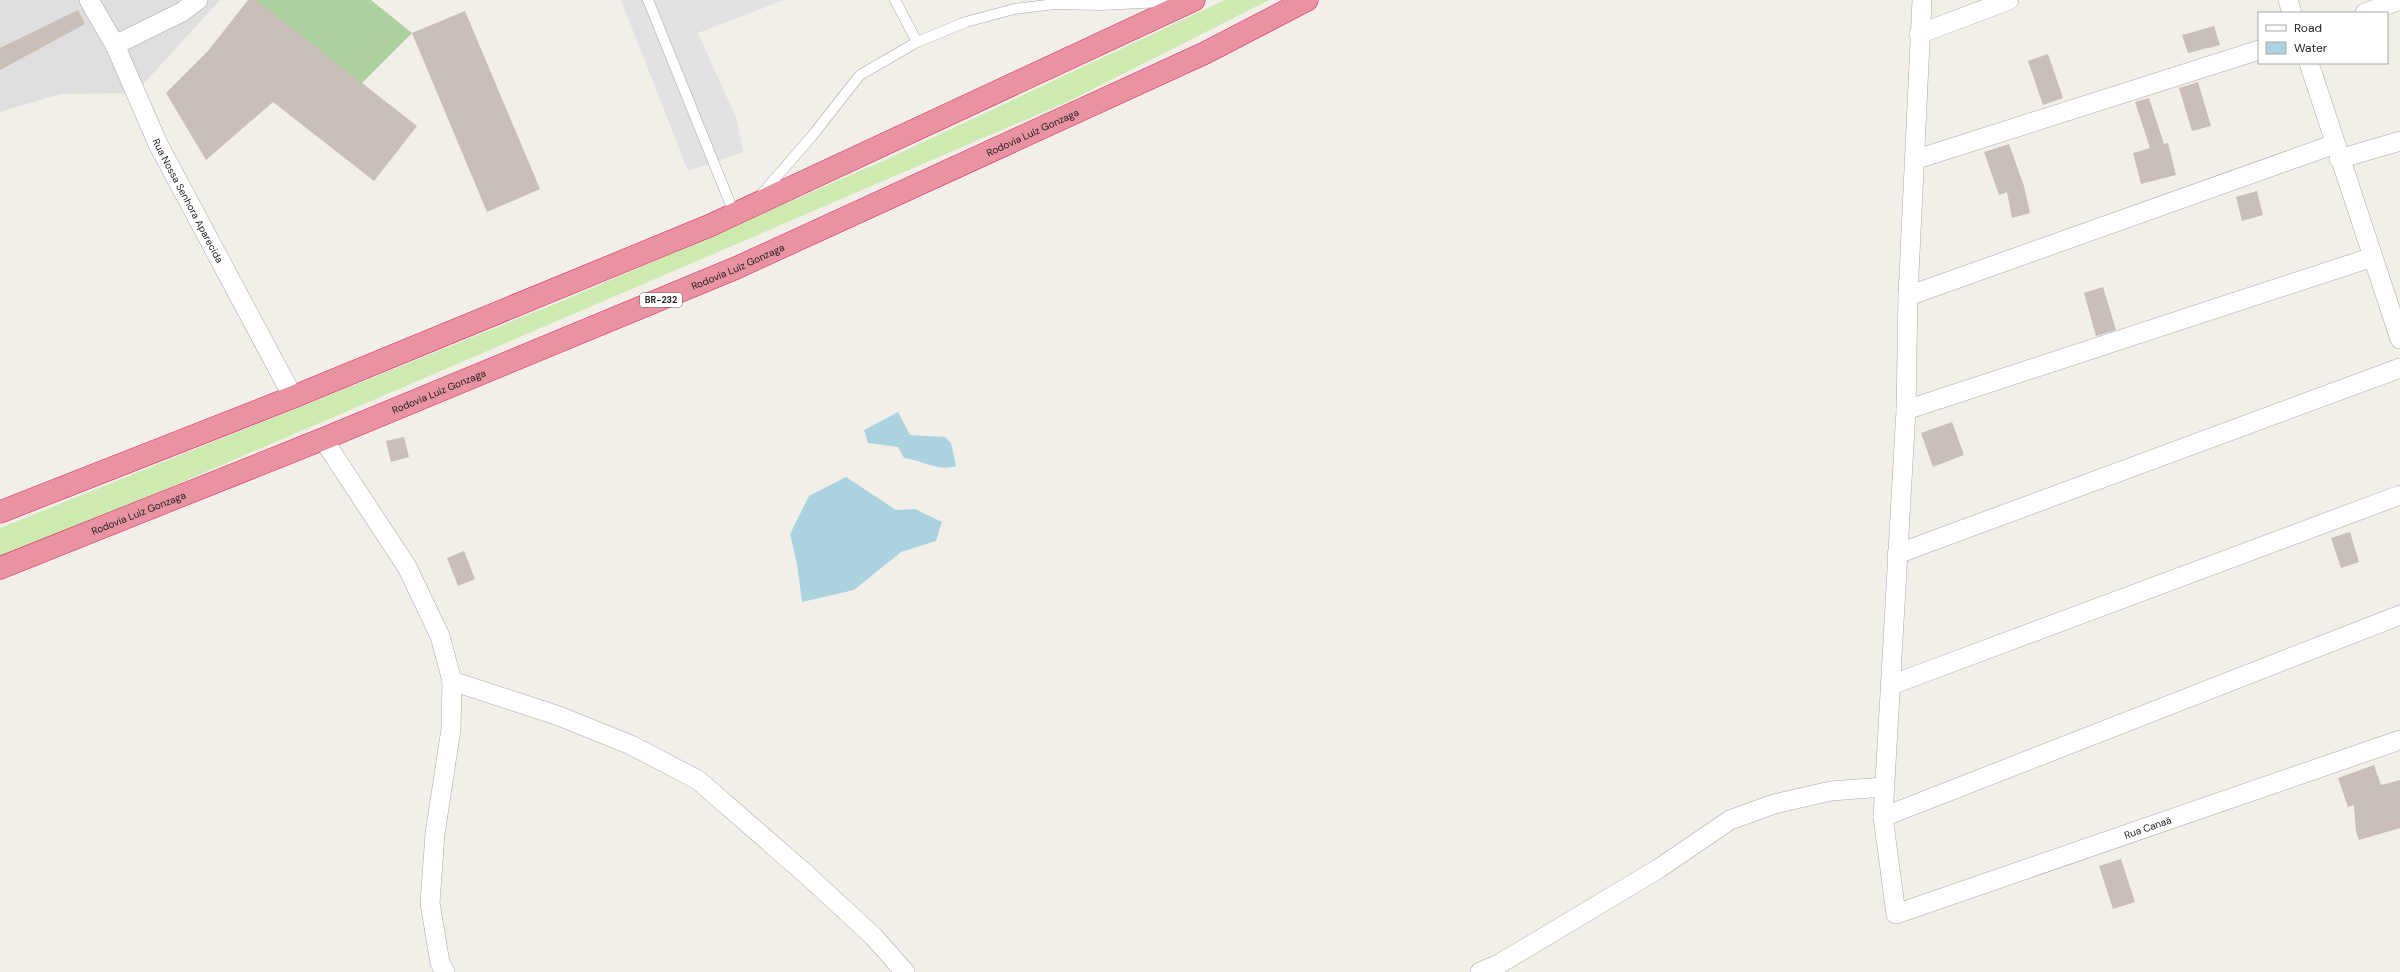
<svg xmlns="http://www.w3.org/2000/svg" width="2400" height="972" font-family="'DM Sans',sans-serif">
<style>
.residential{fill:#e0dfdf}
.grass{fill:#cdebb0}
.forest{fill:#add19e}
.parking{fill:#e2e2e2}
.water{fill:#aad3df}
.building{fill:#c7bfb8}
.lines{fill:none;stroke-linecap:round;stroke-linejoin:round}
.lane-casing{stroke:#a9a9a9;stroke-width:11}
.street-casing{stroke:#a9a9a9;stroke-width:20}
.highway-casing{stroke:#dc2a67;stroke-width:23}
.lane{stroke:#fff;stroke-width:10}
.street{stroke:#fff;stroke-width:19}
.highway{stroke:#e892a2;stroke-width:22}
.labels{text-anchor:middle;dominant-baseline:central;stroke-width:3;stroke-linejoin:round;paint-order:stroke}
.shield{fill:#fff;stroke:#646464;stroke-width:1}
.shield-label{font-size:9px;font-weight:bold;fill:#222}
.street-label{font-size:10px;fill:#222;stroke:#fff}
</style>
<rect width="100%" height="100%" fill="#f2efe9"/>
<polygon class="residential" points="0,0 220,0 135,93 60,94 0,112"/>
<polygon class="grass" points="1225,0 1269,0 1067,102 45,541 0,557 0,528 567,299 885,160"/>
<polygon class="forest" points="255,0 371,0 412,33 361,84"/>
<polygon class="parking" points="621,0 784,0 698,33 737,120 743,152 688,171"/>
<g class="water">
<path d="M898,412l12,23 35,2 6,6 5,23c-18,6 -34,-6 -52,-8l-6,-11 -30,-4 -4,-13z"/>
<polygon points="846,477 896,510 915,509 942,522 936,541 901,552 854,590 802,602 797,564 790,534 809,496"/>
</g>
<g class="building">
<polygon points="248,0 256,0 417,126 374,181 273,102 206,160 166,93 208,51"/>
<polygon points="78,10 85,24 0,70 0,48"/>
<polygon points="465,11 540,189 487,212 412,33"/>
<polygon points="2214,26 2220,45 2188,53 2182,35"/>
<polygon points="2048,54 2063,98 2043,105 2028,61"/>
<polygon points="2198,82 2211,126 2192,131 2179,88"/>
<polygon points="2149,98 2164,144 2168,143 2176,175 2141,184 2133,153 2150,148 2135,102"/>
<polygon points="2009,144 2024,186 2030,213 2012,218 2007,192 1999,195 1984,152"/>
<polygon points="2257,191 2263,215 2242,221 2236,197"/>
<polygon points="2103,287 2116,330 2096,336 2084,293"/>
<polygon points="1952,422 1964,455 1933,467 1921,433"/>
<polygon points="404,437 409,457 391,462 386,441"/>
<polygon points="2350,532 2359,562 2341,568 2331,538"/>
<polygon points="464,551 475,579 458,586 447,558"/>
<polygon points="2374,765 2381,785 2400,780 2400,828 2359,840 2356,832 2354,805 2348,807 2338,778"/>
<polygon points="2121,859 2135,902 2113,909 2099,866"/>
</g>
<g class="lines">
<defs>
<g id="lane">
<polyline points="648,0 734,213"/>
<polyline points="895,0 917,42"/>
<polyline points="760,196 812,136 860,75 917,42 966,22 1014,9 1055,4 1100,5 1163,2 1174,0"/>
</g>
<g id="street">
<path id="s1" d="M89,0l26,45 43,99 135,253"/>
<path id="s2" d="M1922,0l-14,296 -2,114 -23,407 13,97 504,-174"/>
<polyline points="2288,0 2292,13"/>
<polyline points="2365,13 2400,0"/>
<polyline points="1919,34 2009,0"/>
<polyline points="115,45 182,12 198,0"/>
<polyline points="2309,63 2400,339"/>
<polyline points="2339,159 2400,141"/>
<polyline points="1914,160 2259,50"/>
<polyline points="1908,296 2335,144"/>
<polyline points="1906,410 2373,257"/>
<polyline points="323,439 407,567 440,636 452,681 451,729 435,834 430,903 440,963 445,972"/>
<polyline points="1897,554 2400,368"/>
<polyline points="452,681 559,716 631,745 698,780 807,875 873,936 905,972"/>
<polyline points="1891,685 2400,495"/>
<polyline points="1883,817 2400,615"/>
<polyline points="1480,972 1499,964 1658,869 1730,820 1774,804 1831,791 1884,787"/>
</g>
<g id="highway">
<polyline points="0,512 293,397 711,225 1194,0"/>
<path id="s3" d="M0,568l323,-129 413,-171 469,-215 102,-53"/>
</g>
</defs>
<use href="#lane" class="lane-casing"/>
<use href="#street" class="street-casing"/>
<use href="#highway" class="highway-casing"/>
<use href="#lane" class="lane"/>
<use href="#street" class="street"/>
<use href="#highway" class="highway"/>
</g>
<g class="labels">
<rect class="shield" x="640" y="293" width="42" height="14" rx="3"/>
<g class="shield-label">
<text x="661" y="300">BR-232</text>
</g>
<g class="street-label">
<text stroke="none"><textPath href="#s3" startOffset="1121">Rodovia Luiz Gonzaga</textPath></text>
<text stroke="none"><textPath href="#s1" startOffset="224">Rua Nossa Senhora Aparecida</textPath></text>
<text stroke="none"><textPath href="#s3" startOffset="797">Rodovia Luiz Gonzaga</textPath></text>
<text stroke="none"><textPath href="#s3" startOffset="473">Rodovia Luiz Gonzaga</textPath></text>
<text stroke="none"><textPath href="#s3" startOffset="149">Rodovia Luiz Gonzaga</textPath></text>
<text stroke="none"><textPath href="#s2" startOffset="1182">Rua Canaã</textPath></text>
</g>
</g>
<rect x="2258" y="12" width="130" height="52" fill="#ffffff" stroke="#a7a7a7"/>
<rect x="2266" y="25" width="20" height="6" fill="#ffffff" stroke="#a7a7a7"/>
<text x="2294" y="32" font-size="12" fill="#222222">Road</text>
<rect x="2266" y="42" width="20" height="12" fill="#aad3df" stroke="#a7a7a7"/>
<text x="2294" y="52" font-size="12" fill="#222222">Water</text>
</svg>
